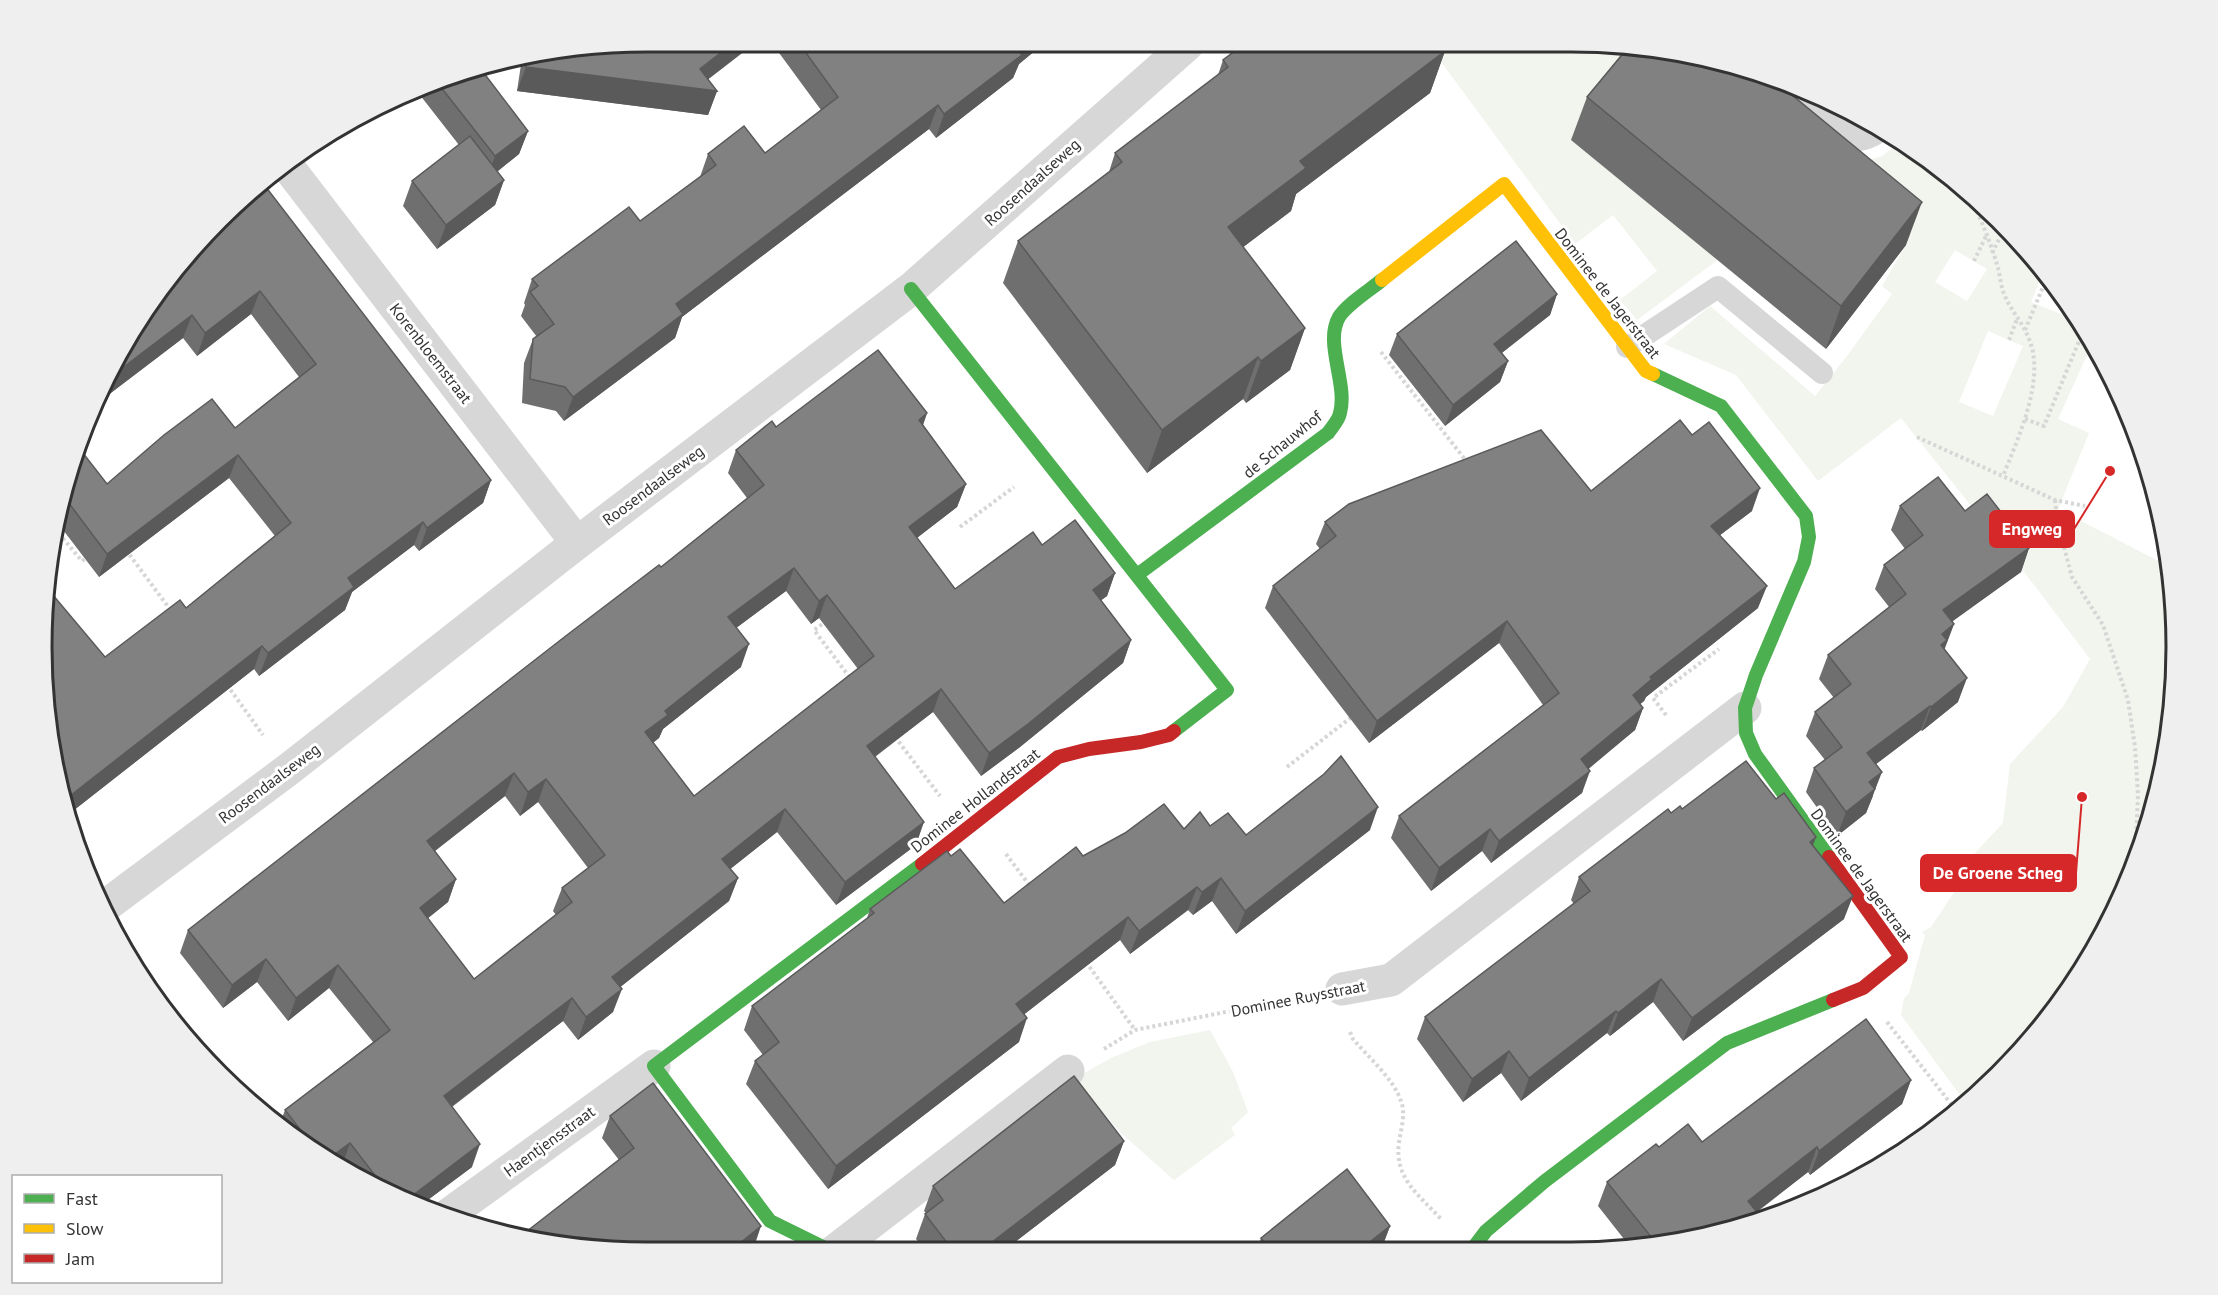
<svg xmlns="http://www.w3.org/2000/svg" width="2218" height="1295" font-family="'PT Sans',sans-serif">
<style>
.green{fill:#f1f5ed;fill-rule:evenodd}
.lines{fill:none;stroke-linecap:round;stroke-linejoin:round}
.path{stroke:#d6d6d6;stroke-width:4;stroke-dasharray:3 3;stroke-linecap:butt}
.lane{stroke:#d7d7d7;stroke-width:22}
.street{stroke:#d7d7d7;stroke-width:33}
.fast{stroke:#4caf50;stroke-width:14}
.slow{stroke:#ffc107;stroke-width:14}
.jam{stroke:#c62828;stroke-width:14}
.wall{fill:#6f6f6f;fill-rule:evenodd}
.shaded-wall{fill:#5a5a5a}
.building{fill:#818181;stroke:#5a5a5a;stroke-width:1.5;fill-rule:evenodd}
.labels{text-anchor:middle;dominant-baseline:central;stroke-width:6;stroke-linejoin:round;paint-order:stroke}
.street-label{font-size:16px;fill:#333;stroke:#fff}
.rim{fill:none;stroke:#333;stroke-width:3}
.leader{fill:none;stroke:#d62828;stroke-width:2}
.callout-dot{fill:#d62828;stroke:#fff;stroke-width:2}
.callout{fill:#d62828;stroke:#d62828;stroke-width:2}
.callout-label{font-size:18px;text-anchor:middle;font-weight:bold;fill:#fff}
</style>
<rect width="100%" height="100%" fill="#fff"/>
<g class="green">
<polygon points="1610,43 1636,50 1727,253 1637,320 1620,300 1657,271 1613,215 1575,244 1428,44"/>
<path d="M1902,141l96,78 4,4 -2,4 9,5 34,41 -12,29 48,19 13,23 -34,75 31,14 -31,76 110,57 8,81 -12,118 -34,114 -56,105 -76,92 -33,26 -64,-87 3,-17 5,-5 16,-58 -3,-3 9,-5 43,-65v-8l29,-31 7,-59 53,-57 27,-48 -55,-73 -134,-168 -83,63 -82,-106 -72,-31 46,-38 105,90 32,-40 45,-62 -10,-8 24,-41 -38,-85 14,-4zM1955,250l32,19 -20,32 -32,-19zM1988,331l35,15 -30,70 -34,-14z"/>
<polygon points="1210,1030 1233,1072 1248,1112 1231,1128 1235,1135 1174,1180 1120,1132 1074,1079 1111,1058 1150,1042"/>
</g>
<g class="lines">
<g class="path">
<polyline points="1909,151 1920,155"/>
<path d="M1969,195c11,22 22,48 29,73 2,8 3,18 6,26 7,17 19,29 25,45 17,40 -11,99 -26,137"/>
<polyline points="1992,253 2004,230"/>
<polyline points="1974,261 1986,236"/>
<polyline points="2025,330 2043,287 2061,295"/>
<polyline points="2009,340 2017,319"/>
<polyline points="1381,352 1467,462"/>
<polyline points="2025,419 2044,426 2084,329"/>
<polyline points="1917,437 2055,500 2085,506"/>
<polyline points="2055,500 2058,525 2072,577 2103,625 2128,700 2135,747 2138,795 2135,863"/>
<polyline points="960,527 1014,487"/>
<polyline points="55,529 82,561 87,557"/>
<polyline points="126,550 172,612"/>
<polyline points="827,621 814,630 851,679"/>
<polyline points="227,685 263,735"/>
<polyline points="1666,715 1653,698 1719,649"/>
<polyline points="895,737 940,796"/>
<polyline points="1287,767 1353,716"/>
<polyline points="1006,854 1030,886"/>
<polyline points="1086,962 1135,1030"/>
<polyline points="1887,1022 1955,1109"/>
<path d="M1350,1032l3,7c16,19 40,39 48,62 5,13 0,28 -2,41 -5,36 19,52 42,77"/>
<polyline points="1104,1049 1135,1030 1301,997"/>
</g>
<polyline class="lane" points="1627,347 1718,287 1822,373"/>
<g class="street">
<path d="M1803,93c1,4 1,10 3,14 11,26 46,37 69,21"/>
<polyline points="285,163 577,543"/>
<polyline points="104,907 289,769 577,543 911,289 1187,45"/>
<polyline points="1342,989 1391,980 1745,708"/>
<polyline points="445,1217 654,1066"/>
<polyline points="833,1252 1068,1071"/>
</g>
<g class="fast">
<polyline points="911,289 1227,690 1174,731"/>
<polyline points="1653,374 1721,406 1806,516 1809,537 1804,562 1756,675 1745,708 1746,733 1755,754 1829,857"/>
<path d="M1137,575l191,-142c4,-6 11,-13 12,-20 8,-29 -16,-70 -1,-96 8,-13 31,-27 43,-37"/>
<polyline points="833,1252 770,1221 654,1066 922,864"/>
<polyline points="1470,1252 1486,1231 1545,1181 1727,1043 1833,1000"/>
</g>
<polyline class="slow" points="1382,280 1504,184 1646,371 1653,374"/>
<g class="jam">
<polyline points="1829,857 1901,957 1863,988 1833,1000"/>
<polyline points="922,864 1058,757 1089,749 1141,742 1169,735 1174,731"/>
</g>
</g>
<g class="wall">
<polygon points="1596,43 1610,43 1765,74 1906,245 1826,349 1571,140 1587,97 1621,55"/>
<polygon points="1042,45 1019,64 1013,78 936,138 929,129 682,317 675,338 564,421 556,411 522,403 524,363 533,339 537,337 521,316 525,305 524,303 532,279 640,221 700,177 708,154 765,153 821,110 774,46"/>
<polygon points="1440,45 1445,51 1430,93 1296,194 1291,211 1243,247 1305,328 1290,370 1246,403 1243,399 1147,473 1003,283 1018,241 1109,172 1115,153 1218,75 1223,60"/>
<polygon points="568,47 708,80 717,91 708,115 517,91 522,58"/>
<polygon points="453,74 528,131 519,154 497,172 504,180 495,205 437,249 403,206 412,181 459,145 416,90"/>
<polygon points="219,220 491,480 483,503 419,551 414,545 352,592 345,610 259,676 254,669 69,814 43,687 105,657 186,608 275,536 229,478 99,577 57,522 63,490 107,484 235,428 299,377 251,314 197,356 183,338 95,405 104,380"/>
<polygon points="1557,294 1550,315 1502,353 1508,361 1500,382 1445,426 1389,355 1397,334"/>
<path d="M927,413l-4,12 43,59 -9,23 -40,31 38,51 87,-44 73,28 -8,23 -6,4 30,40 -8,23 -103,84 -39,29 -48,-64 -58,45 41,88 -80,60 -59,-73 -47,37 8,9 -9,23 -109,86 -7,25 -35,28 -15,-19 -111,86 20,60 -51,38 -110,-54 -32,-25 6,-16 88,-68 -44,-54 -41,33 -31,-39 -34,26 -43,-55 8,-23 473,-363 86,-69 -19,-25 8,-23 40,-23zM786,591l25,33 8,-6 39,51 -164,127 -41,-53 6,-5 4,-9 78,-62 -5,-39zM505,796l15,20 18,-14 50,66 -26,20 -9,23 3,4 -82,64 -46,-61 20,-16 8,-23 -21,-28z"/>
<polygon points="1591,491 1752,511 1720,535 1758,608 1646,697 1644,701 1640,704 1643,708 1635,730 1588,768 1582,793 1491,863 1482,851 1431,891 1391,838 1399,816 1543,705 1499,643 1369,743 1265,608 1273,586 1320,549 1316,544 1325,522"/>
<polygon points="1900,506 1965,511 2029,548 2021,572 1952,621 1954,624 1944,649 1958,702 1922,731 1921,730 1876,764 1873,796 1866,813 1837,836 1806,792 1814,768 1825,760 1806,736 1815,712 1834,698 1819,679 1828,655 1889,607 1875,589 1884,565 1905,549 1891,530"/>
<polygon points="1776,799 1813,845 1844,919 1683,1041 1653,1002 1610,1036 1607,1033 1521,1101 1501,1073 1463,1102 1417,1039 1425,1017 1574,904 1571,900 1579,877 1671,813 1682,809"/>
<polygon points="1210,826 1246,835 1370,830 1236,934 1212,901 1193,915 1188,910 1130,954 1120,940 1024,1014 1019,1042 828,1189 746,1084 755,1061 763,1055 744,1030 752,1006 867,918 870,909 951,856 1004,903 1083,856 1184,829"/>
<polygon points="1911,1080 1902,1104 1810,1175 1808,1172 1757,1212 1764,1221 1631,1248 1598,1206 1607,1182 1659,1147 1702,1142"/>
<polygon points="610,1116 754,1247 748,1252 608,1252 619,1160 602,1138"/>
<polygon points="1124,1141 1115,1165 1002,1252 926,1252 916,1239 925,1214 926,1213 924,1211 933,1186"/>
<polygon points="1390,1226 1381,1250 1380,1252 1256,1252 1261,1238"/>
</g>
<g class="shaded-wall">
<polygon points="1430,44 1440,44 1435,58 1445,51 1430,93 1296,194 1291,211 1213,270 1228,227 1300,161"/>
<polygon points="1042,45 1019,64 1013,78 936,138 944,114 1017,48 1020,46"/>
<polygon points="728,47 750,47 697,88 717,91 708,115 517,91 526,67 700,69"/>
<polygon points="938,105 929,129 682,317 675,338 564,421 573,397 676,304"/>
<polygon points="528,131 519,154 486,180 495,156"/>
<polygon points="504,180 495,205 437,249 446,225"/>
<polygon points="1922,202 1906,245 1826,349 1841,306"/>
<polygon points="260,291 251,314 197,356 205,333"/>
<polygon points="1557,294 1550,315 1486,365 1494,344"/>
<polygon points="192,315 183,338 95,405 104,382"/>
<polygon points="1305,328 1290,370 1246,403 1261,361"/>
<polygon points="1258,357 1243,399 1147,473 1162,430"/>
<polygon points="1508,361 1500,382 1445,426 1453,405"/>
<polygon points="927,413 919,436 919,420"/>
<polygon points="238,455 229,478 99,577 107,554"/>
<polygon points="491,480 483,503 419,551 427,528"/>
<polygon points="966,484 957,507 901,550 909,527"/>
<polygon points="1760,488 1752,511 1703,548 1711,526"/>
<polygon points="423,522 414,545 352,592 345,610 259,676 268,653 348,578"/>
<polygon points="2029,548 2021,572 1935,634 1943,610"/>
<polygon points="794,568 786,591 720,640 728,617"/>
<polygon points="1115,573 1107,596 1084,613 1093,590"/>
<polygon points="1767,586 1758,608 1646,697 1644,701 1625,717 1633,695 1650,677"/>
<polygon points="827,595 819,618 811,624 819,601"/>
<polygon points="1507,621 1499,643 1369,743 1377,721"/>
<polygon points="1954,624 1939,664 1942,634"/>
<polygon points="1131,640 1123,663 1020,747 981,776 989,753"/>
<polygon points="749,644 741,667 663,729 659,738 636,755 645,732 665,711"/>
<polygon points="262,646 254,669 69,814 66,799"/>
<polygon points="1967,678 1958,702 1922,731 1931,707"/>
<polygon points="941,689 933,712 858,769 867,746"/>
<polygon points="1930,706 1921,730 1859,777 1867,753"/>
<polygon points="1643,708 1635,730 1573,782 1581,759"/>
<polygon points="1590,771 1582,793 1491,863 1499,841"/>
<polygon points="1882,772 1866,813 1837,836 1846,812 1869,782"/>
<polygon points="514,773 505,796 418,864 427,841"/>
<polygon points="546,779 538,802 520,816 528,792"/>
<polygon points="1378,807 1370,830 1236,934 1245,911"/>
<polygon points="785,809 777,832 714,882 722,859"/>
<polygon points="924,822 916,845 836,905 845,882"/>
<polygon points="1490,829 1482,851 1431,891 1439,868"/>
<polygon points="1816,837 1808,859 1810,842"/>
<polygon points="738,878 729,901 604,1000 612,977"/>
<polygon points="1221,878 1212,901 1193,915 1202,892"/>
<polygon points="456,879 448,902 412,931 420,908"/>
<polygon points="1197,887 1188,910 1130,954 1139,931"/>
<polygon points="1853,896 1844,919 1683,1041 1692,1018"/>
<polygon points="1128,917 1120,940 1008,1027 1016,1004"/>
<polygon points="266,959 257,982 223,1008 232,985"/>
<polygon points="338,965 329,988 288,1021 296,998"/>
<polygon points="1661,979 1653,1002 1610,1036 1618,1013"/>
<polygon points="622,989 613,1012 578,1040 586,1017"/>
<polygon points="572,998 563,1021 435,1119 444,1096"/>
<polygon points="1616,1011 1607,1033 1521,1101 1529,1078"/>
<polygon points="1027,1018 1019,1042 828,1189 836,1166"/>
<polygon points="1509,1051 1501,1073 1463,1102 1472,1079"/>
<polygon points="1911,1080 1902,1104 1810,1175 1819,1151"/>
<polygon points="1124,1141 1115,1165 1002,1252 979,1252"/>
<polygon points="350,1143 342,1166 328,1159"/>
<polygon points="480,1144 472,1167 421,1205 408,1199"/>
<polygon points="1817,1147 1808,1172 1739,1225 1748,1201"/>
<polygon points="761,1226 754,1247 748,1252 729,1252"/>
<polygon points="1390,1226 1381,1250 1380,1252 1357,1252"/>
</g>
<g class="building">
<polygon points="1440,44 1445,51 1300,161 1306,168 1228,227 1305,328 1261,361 1258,357 1162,430 1018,241 1122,162 1115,153 1228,67 1223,60 1243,45"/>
<polygon points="801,46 1020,46 1017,48 1022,55 944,114 938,105 676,304 683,314 573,397 565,387 530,379 533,339 554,324 530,292 538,286 532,279 629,207 640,221 716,165 708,154 744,126 765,153 838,97"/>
<polygon points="1625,46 1765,74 1770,77 1922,202 1841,306 1587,97 1621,56"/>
<polygon points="568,47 728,47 700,69 717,91 526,67 527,57"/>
<polygon points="480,68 528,131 495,156 436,81 453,74"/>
<polygon points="470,136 504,180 446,225 412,181"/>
<polygon points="262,182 491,480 427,528 423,522 348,578 354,587 268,653 262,646 66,799 43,687 47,588 105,657 180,600 186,608 291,523 238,455 107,554 62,494 79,448 107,484 164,435 212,399 235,428 316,364 260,291 205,333 192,315 104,382 144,311 219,220"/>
<polygon points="1516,241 1557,294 1494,344 1508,361 1453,405 1397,334"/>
<path d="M878,350l49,63 -8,7 47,64 -57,43 46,62 78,-57 9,13 33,-25 40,53 -22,17 38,50 -103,84 -39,29 -48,-64 -74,57 57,76 -79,60 -60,-73 -63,50 16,19 -126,99 10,12 -36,28 -14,-19 -128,98 36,48 -72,55 -24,-12 -34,-44 -22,16 -8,-4 -35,-45 105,-80 -52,-65 -42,33 -30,-39 -34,26 -44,-55 379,-295 92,-70 2,2 103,-82 -28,-35 36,-29 4,6zM794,568l25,33 8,-6 47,61 -180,140 -49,-64 23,-17 -3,-4 84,-67 -21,-27zM514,773l14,19 18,-13 59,76 -43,33 10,14 -98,77 -54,-71 36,-29 -29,-38z"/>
<polygon points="1680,420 1692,435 1709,422 1760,488 1711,526 1767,586 1650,677 1652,679 1633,695 1643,708 1581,759 1590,771 1499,841 1490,829 1439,868 1399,816 1559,693 1507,621 1377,721 1273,586 1336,536 1325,522 1349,504 1541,430 1591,491"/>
<polygon points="1938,477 1965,511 1987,494 2029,548 1943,610 1954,624 1942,634 1947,640 1941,645 1967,678 1931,707 1930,706 1867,753 1882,772 1869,782 1875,789 1846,812 1814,768 1842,747 1815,712 1851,684 1828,655 1906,594 1884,565 1923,535 1900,506"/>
<polygon points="1341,756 1378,807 1245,911 1221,878 1202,892 1197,887 1139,931 1128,917 1016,1004 1027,1018 836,1166 755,1061 779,1042 752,1006 874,913 870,909 947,851 951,856 960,849 1004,903 1076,847 1083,856 1125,833 1164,804 1184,829 1200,812 1210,826 1228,813 1246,835 1324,774"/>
<polygon points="1746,761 1776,799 1784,793 1816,837 1810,842 1853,896 1692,1018 1661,979 1618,1013 1616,1011 1529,1078 1509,1051 1472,1079 1425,1017 1590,891 1579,877 1668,809 1671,813 1680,806 1682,809"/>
<polygon points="1866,1019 1911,1080 1819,1151 1817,1147 1748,1201 1764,1221 1656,1243 1607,1182 1656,1144 1659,1147 1688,1124 1702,1142"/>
<polygon points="1074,1076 1124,1141 979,1252 954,1252 925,1214 943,1200 933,1186"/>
<polygon points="653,1083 761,1226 729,1252 608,1252 522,1235 634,1148 610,1116"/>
<polygon points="1347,1169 1390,1226 1357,1252 1272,1252 1261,1238"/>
</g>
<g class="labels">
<g class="street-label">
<text transform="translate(1032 182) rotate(-42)">Roosendaalseweg</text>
<text transform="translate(1608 293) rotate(52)">Dominee de Jagerstraat</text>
<text transform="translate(431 353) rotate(52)">Korenbloemstraat</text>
<text transform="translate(1282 444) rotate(-39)">de Schauwhof</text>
<text transform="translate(653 485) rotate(-37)">Roosendaalseweg</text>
<text transform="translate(269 783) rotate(-37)">Roosendaalseweg</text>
<text transform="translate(975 800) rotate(-38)">Dominee Hollandstraat</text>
<text transform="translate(1862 875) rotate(54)">Dominee de Jagerstraat</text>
<text transform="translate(1298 998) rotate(-11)">Dominee Ruysstraat</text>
<text transform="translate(549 1141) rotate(-36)">Haentjensstraat</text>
</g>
</g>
<path d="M0 0H2218V1295H0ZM647 52H1571A595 595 0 0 1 2166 647V647A595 595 0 0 1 1571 1242H647A595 595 0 0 1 52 647V647A595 595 0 0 1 647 52Z" fill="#efefef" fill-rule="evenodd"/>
<path class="rim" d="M647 52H1571A595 595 0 0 1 2166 647V647A595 595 0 0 1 1571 1242H647A595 595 0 0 1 52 647V647A595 595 0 0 1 647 52Z"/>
<path class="leader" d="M2110 471L2074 529M2082 797L2076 873"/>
<g class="callout-dot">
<circle cx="2110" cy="471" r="6"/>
<circle cx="2082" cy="797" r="6"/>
</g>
<g class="callout">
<rect x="1990" y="511" width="84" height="36" rx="6"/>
<rect x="1921" y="855" width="155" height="36" rx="6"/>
</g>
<g class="callout-label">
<text x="2032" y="535">Engweg</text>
<text x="1998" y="879">De Groene Scheg</text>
</g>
<rect x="12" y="1175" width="210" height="108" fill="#ffffff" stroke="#adadad" stroke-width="1.5"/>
<rect x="24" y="1194" width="30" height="9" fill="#4caf50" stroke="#adadad" stroke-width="1.5"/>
<text x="66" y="1205" font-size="18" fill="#333333">Fast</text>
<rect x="24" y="1224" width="30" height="9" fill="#ffc107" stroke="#adadad" stroke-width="1.5"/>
<text x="66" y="1235" font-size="18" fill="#333333">Slow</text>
<rect x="24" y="1254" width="30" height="9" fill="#c62828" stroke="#adadad" stroke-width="1.5"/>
<text x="66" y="1265" font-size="18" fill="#333333">Jam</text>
</svg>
